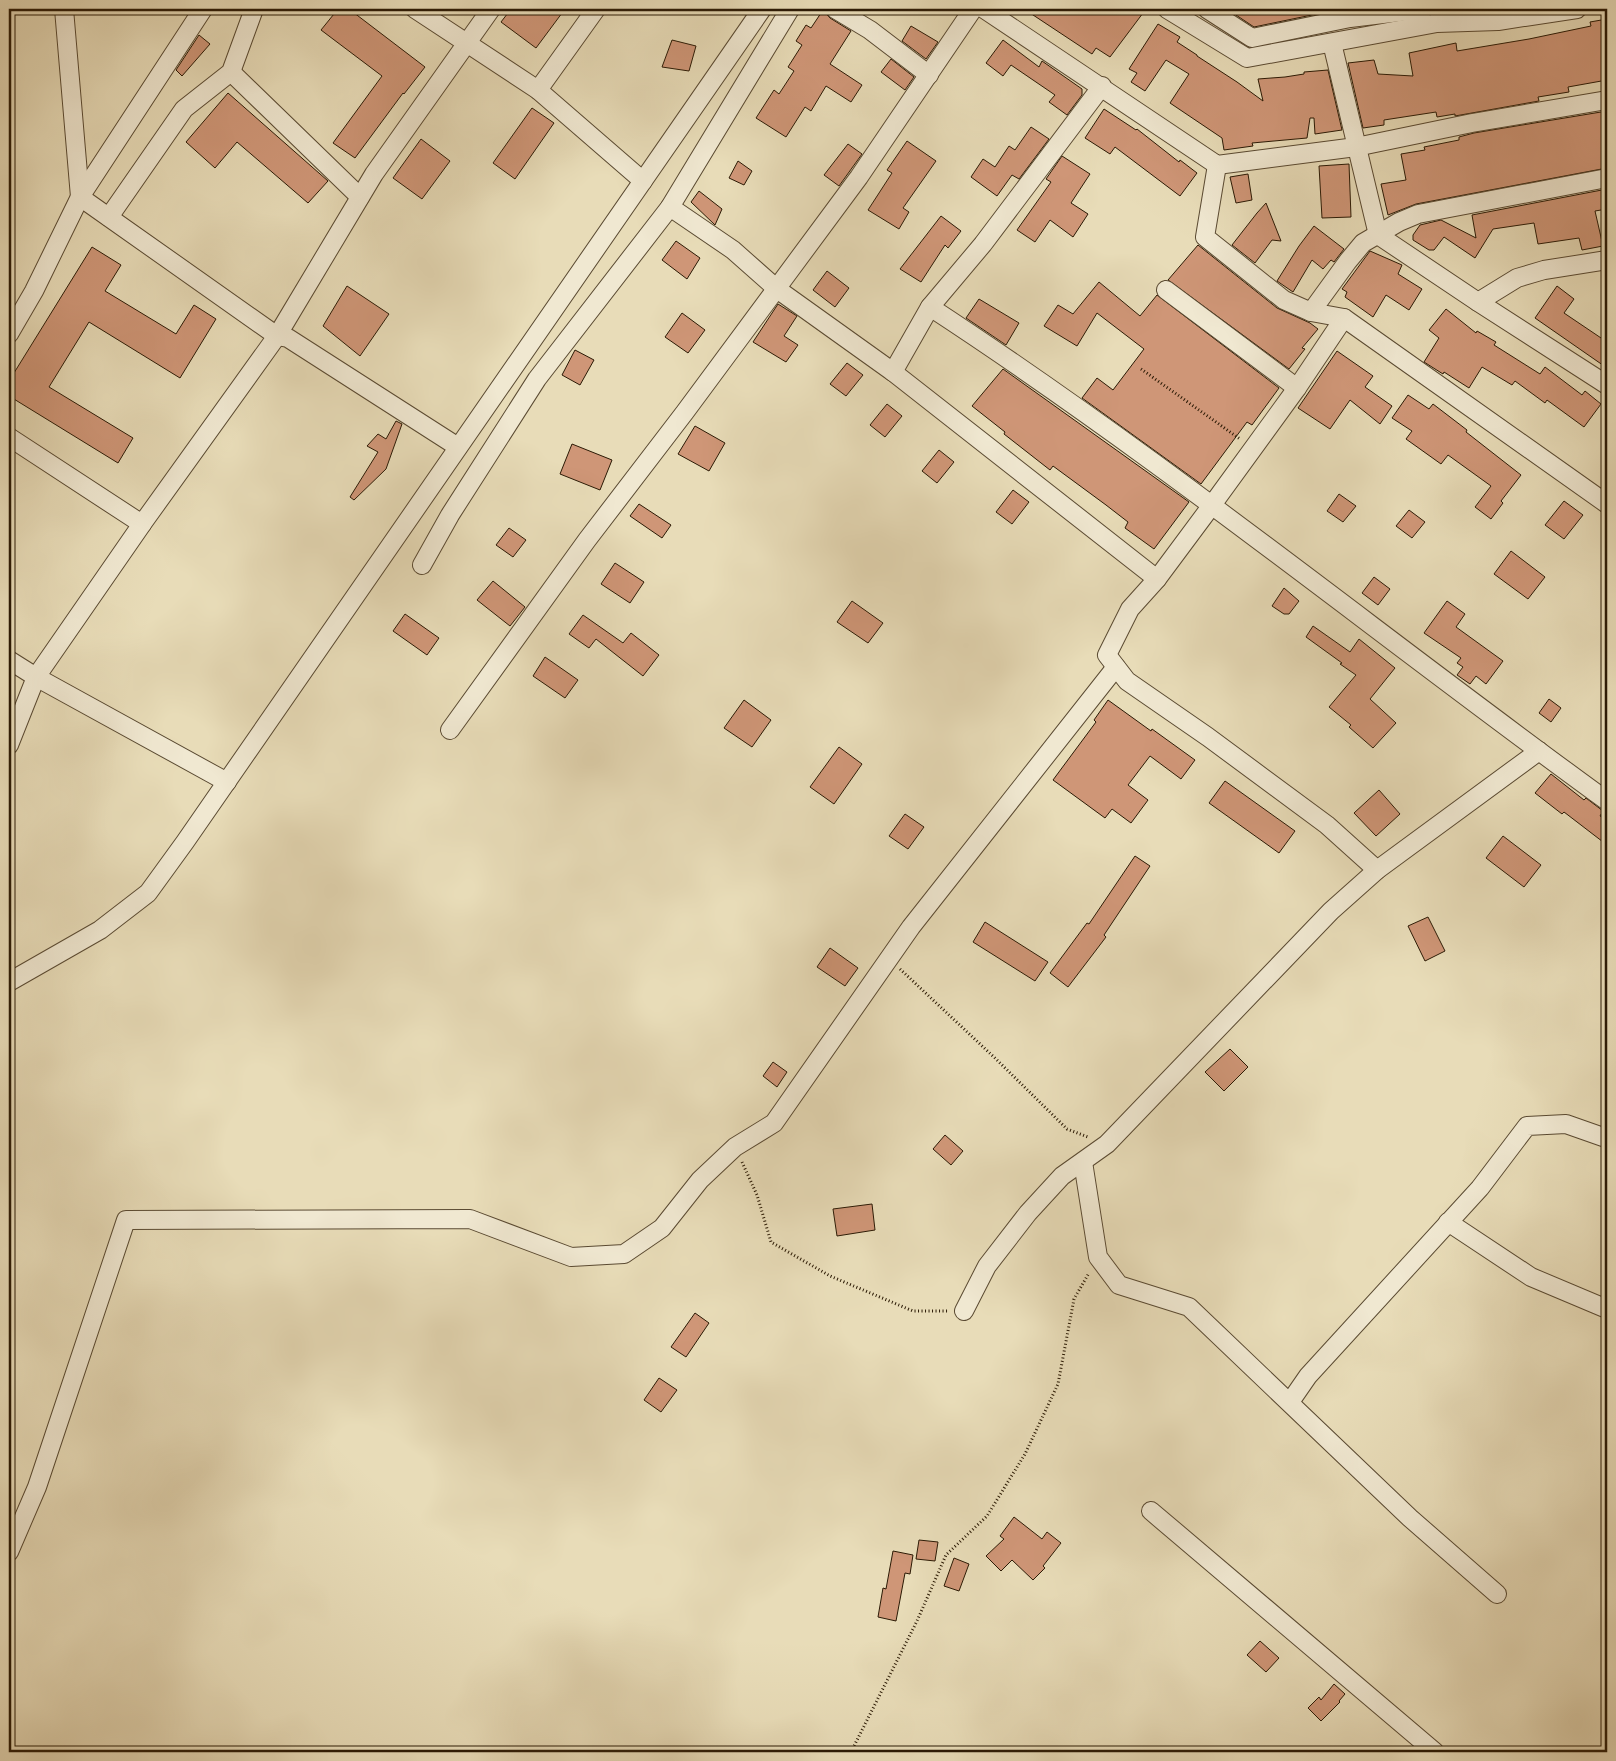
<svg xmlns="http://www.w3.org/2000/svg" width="1616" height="1761" font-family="Vollkorn,serif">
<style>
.building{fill:#cf9677;stroke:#2b1a05}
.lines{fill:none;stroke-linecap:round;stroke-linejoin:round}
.minor-casing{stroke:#5a4a32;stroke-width:20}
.path{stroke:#2b1a05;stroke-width:3;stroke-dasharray:1 2.5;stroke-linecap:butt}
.minor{stroke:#f0e8d1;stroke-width:18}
</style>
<rect width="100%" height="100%" fill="#e8dcb8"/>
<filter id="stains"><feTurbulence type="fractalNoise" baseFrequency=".004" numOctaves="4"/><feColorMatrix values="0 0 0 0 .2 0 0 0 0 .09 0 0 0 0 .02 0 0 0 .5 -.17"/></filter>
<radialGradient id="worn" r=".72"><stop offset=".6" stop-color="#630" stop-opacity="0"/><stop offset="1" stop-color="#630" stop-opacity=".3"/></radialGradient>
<g class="building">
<polygon points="338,9 349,9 425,67 404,94 403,93 355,158 333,143 382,76 321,30"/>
<polygon points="511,9 565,9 536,48 501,22"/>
<polygon points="1024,9 1146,9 1110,57 1096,48 1092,54"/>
<polygon points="1232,9 1336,9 1336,10 1254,27 1230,11"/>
<polygon points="823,10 830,18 851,31 830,64 862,85 851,102 826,86 811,111 805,107 786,137 756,118 774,90 779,94 794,71 788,67 802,45 796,41 806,25 811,28"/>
<polygon points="1607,19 1607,80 1568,87 1569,92 1538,97 1539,101 1455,116 1455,114 1437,117 1436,112 1384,120 1384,125 1363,128 1348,63 1374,60 1378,74 1413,76 1409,53 1456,43 1457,51 1529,39 1591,26 1590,22"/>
<polygon points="1158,24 1180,37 1177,42 1197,55 1197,56 1237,82 1263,101 1258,79 1285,77 1304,74 1304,72 1328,70 1342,130 1315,134 1314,118 1310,118 1307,138 1252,143 1253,146 1224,150 1222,138 1170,103 1189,74 1166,60 1145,91 1131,82 1137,73 1129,69"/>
<polygon points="911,26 938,42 926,59 902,41"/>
<polygon points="199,35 210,44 182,76 176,70"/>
<polygon points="672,40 696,46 689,71 662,67"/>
<polygon points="1003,40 1039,67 1042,61 1082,89 1082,95 1067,115 1049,102 1055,95 1011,65 1003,76 986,63"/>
<polygon points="891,59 914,77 905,90 881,72"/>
<polygon points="228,93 328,181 308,203 237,142 215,168 186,142"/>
<polygon points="532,108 554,123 515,179 493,163"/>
<polygon points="1104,109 1136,130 1137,129 1179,162 1180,160 1197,173 1180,196 1115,147 1110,154 1085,138"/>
<polygon points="1607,111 1607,140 1603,141 1607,158 1607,168 1416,204 1388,215 1381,184 1406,180 1401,154 1425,150 1424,147 1459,140 1459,137 1474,133"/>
<polygon points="1031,127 1049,139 1019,179 1012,175 997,196 971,177 983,159 995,167 1009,146 1015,150"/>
<polygon points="421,139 450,161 422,199 393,178"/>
<polygon points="907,141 936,161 903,208 909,212 899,229 868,210 892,173 887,170"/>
<polygon points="848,144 862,154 839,186 824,175"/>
<polygon points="1062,156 1090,174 1071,203 1088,214 1073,237 1050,220 1035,242 1017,230 1051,182 1046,179"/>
<polygon points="738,161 752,171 744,185 729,178"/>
<polygon points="1349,164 1351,217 1322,218 1319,166"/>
<polygon points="1248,174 1252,200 1236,203 1230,177"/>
<polygon points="1607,189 1607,209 1595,211 1603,246 1582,250 1579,238 1538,244 1534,223 1493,229 1475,258 1444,237 1434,250 1429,250 1413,240 1413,235 1420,225 1441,220 1476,238 1472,215"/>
<polygon points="699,191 722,209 715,225 691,202"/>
<polygon points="1266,203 1281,241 1272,240 1255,263 1232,245 1257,213"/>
<polygon points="941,216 961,231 948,248 945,245 921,282 900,269"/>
<polygon points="1314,226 1344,249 1334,262 1331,260 1323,269 1312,260 1293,292 1277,281 1299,246"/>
<polygon points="676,241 700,258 687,279 662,260"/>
<polygon points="1198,245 1277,308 1310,323 1318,329 1302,348 1305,349 1289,369 1168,280"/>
<polygon points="92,247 121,265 105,291 176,334 194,305 216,319 180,378 89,322 49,387 133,438 118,463 9,396 9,381"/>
<polygon points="1370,251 1402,265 1398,274 1422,289 1409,310 1386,295 1373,317 1345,297 1347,292 1342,289"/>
<polygon points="827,271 849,288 835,307 813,290"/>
<polygon points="1099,282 1140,316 1157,295 1279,388 1252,425 1247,422 1201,484 1082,398 1097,378 1113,390 1144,349 1097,313 1077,346 1044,326 1058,305 1073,314"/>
<polygon points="347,286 389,314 360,356 323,326"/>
<polygon points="1557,286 1574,299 1564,313 1607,342 1607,368 1535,318"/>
<polygon points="979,299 1019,323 1006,345 966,318"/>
<polygon points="778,304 797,316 784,336 798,345 786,362 753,342"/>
<polygon points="1446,309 1476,333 1477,331 1496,342 1494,345 1540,374 1545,367 1582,395 1585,391 1601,404 1584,427 1547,400 1545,403 1515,381 1512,385 1482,367 1469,388 1444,372 1443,374 1424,362 1439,338 1429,330"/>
<polygon points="682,313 705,330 688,353 665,337"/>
<polygon points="575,350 594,360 580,385 562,375"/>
<polygon points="1337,351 1373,376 1365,387 1392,406 1380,424 1350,400 1330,429 1298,408"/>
<polygon points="847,363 863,375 846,396 830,384"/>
<polygon points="1003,369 1189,502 1154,549 1125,528 1128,522 1106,505 1053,466 1050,470 1004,434 1005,432 972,406"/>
<polygon points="1408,395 1429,409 1433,404 1467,430 1466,432 1521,475 1501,501 1503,503 1491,519 1475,507 1491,486 1448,455 1441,464 1406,439 1412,431 1392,418"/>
<polygon points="887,404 902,416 885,437 870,425"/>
<polygon points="396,421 402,424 386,469 354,500 350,497 378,452 367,446 378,434 386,439"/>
<polygon points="695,426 725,443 709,471 678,454"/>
<polygon points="572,444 612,460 600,490 560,474"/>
<polygon points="939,450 954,462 937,483 922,471"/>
<polygon points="1013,490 1029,502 1012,524 996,512"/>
<polygon points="1339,494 1356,506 1343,522 1327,511"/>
<polygon points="1564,501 1583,515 1564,539 1545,525"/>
<polygon points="639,504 671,525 662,538 630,516"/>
<polygon points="1409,510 1425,522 1412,538 1396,526"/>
<polygon points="509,528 526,540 513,557 496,545"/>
<polygon points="1511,551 1545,577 1528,599 1494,574"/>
<polygon points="615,563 644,582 630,603 601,584"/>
<polygon points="1374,577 1390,589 1378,605 1362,593"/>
<polygon points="493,581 525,607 510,626 477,600"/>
<polygon points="1284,588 1299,601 1289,614 1284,614 1272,606"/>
<polygon points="852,601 883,623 868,643 837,622"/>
<polygon points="1447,601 1465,614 1456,627 1503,661 1486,684 1476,676 1470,684 1457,675 1463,667 1457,663 1461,658 1424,633"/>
<polygon points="405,614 439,638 427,655 393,631"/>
<polygon points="583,615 623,643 631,633 659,655 643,676 596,639 589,648 569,634"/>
<polygon points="1313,626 1350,652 1359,639 1395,668 1370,699 1396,723 1373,748 1349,727 1351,725 1329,707 1356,675 1340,664 1342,663 1306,637"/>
<polygon points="545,657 578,680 565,698 533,676"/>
<polygon points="1549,699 1561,708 1551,722 1539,713"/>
<polygon points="744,700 771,720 752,747 724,728"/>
<polygon points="1108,700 1151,731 1152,729 1195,760 1181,779 1150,756 1128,785 1148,800 1131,823 1112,809 1105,818 1053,780 1096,722 1094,720"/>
<polygon points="839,747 862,764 834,804 810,787"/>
<polygon points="1551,774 1584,800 1586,798 1603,811 1600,816 1607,820 1607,845 1564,812 1562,814 1535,793"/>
<polygon points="1225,781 1295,831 1279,853 1209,803"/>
<polygon points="1379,790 1400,814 1376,836 1354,813"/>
<polygon points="905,814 924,827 908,849 889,836"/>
<polygon points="1503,836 1541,865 1524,887 1486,858"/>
<polygon points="1135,856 1150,866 1104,935 1106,937 1068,987 1050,973 1087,923 1089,924"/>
<polygon points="1428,917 1445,951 1425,961 1408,926"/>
<polygon points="985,922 1048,962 1035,981 973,942"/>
<polygon points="830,948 858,968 845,986 817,967"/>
<polygon points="1230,1049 1248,1067 1224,1091 1205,1072"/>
<polygon points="773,1062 787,1072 777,1087 763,1076"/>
<polygon points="945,1135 963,1151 951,1165 933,1149"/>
<polygon points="872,1204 875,1230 837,1236 833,1209"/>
<polygon points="695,1313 709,1323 686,1357 671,1347"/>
<polygon points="659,1378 677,1390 661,1412 644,1400"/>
<polygon points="1014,1517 1042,1539 1047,1532 1061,1543 1043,1566 1045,1568 1033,1580 1012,1560 1001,1571 986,1556 1004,1539 1000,1536"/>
<polygon points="919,1540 938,1542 935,1561 916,1559"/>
<polygon points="893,1551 913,1555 910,1574 905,1573 896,1621 878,1617 883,1588 886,1589"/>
<polygon points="954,1558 969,1564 959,1591 944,1586"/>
<polygon points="1260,1641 1279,1658 1266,1672 1247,1655"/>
<polygon points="1334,1684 1345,1694 1339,1701 1340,1702 1321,1721 1308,1708 1319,1697 1321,1700"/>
</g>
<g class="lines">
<defs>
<g id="minor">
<polyline points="64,9 80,197"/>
<polyline points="415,9 538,90 643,181"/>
<polyline points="835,9 870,30 929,75"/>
<polyline points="984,9 1217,165 1356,147 1472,123 1607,100"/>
<polyline points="1167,9 1247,58 1437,23 1498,21 1577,9"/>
<polyline points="1207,9 1252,38 1350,18 1424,9"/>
<polyline points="1332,43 1378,235 1478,302 1607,385"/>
<polyline points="231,72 360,197"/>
<path d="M1102,86l-119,158 -53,63c234,153 451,330 677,494"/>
<polyline points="538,90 596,9"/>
<polyline points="1217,165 1205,237 1284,300 1311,312"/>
<polyline points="1607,178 1418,214 1399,222 1363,243 1348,261 1311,312 1344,318 1607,504"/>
<polyline points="80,197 277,336 288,338 458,447"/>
<polyline points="670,207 733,250 777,289 893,372 1157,579"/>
<polyline points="109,217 184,109 231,72 254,9"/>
<polyline points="1166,290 1297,388"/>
<polyline points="1478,302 1517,278 1544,270 1607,260"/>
<polyline points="1344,318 1297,388 1212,505 1157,579 1130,609 1107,655 1127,681 1208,737 1327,825 1377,870"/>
<polyline points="9,334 34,291 80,197 203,9"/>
<polyline points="893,372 930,307"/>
<polyline points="9,437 142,524 277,336 374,174 491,9"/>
<polyline points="422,565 450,515 537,379 670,207 790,9"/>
<polyline points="9,660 36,677 227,782"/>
<polyline points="450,730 587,540 685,412 859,177 973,9"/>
<polyline points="9,745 36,677 142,524"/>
<polyline points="9,982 100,930 148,893 185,842 762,9"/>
<polyline points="1083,1162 1098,1257 1119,1285 1189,1307 1410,1518 1497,1594"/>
<polyline points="1448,1222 1531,1277 1607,1309"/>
<polyline points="964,1311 987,1266 1028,1213 1062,1176 1107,1144 1331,911 1377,870 1539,751"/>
<polyline points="1290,1402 1308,1376 1480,1188 1527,1126 1566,1124 1603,1137 1607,1134"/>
<polyline points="1151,1511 1435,1752"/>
<polyline points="9,1552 37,1487 126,1220 470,1219 571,1257 624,1254 662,1228 700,1180 735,1147 774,1123 911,927 1116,667"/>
</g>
</defs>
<use href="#minor" class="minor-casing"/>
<g class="path">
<polyline points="1141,369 1240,439"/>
<polyline points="900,969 996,1059 1067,1129 1088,1137"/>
<polyline points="742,1162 757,1195 771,1242 830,1276 913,1311 948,1311"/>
<polyline points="851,1752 917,1621 946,1555 987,1516 1025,1454 1058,1384 1074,1299 1089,1273"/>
</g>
<use href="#minor" class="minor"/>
</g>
<rect width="1616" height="1761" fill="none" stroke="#e8dcb8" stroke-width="30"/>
<rect x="10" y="10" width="1596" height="1741" fill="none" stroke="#2b1a05" stroke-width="2.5"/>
<rect x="15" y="15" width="1586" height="1731" fill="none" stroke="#2b1a05"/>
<rect width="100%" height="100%" filter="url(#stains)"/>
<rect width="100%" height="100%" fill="url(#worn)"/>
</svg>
